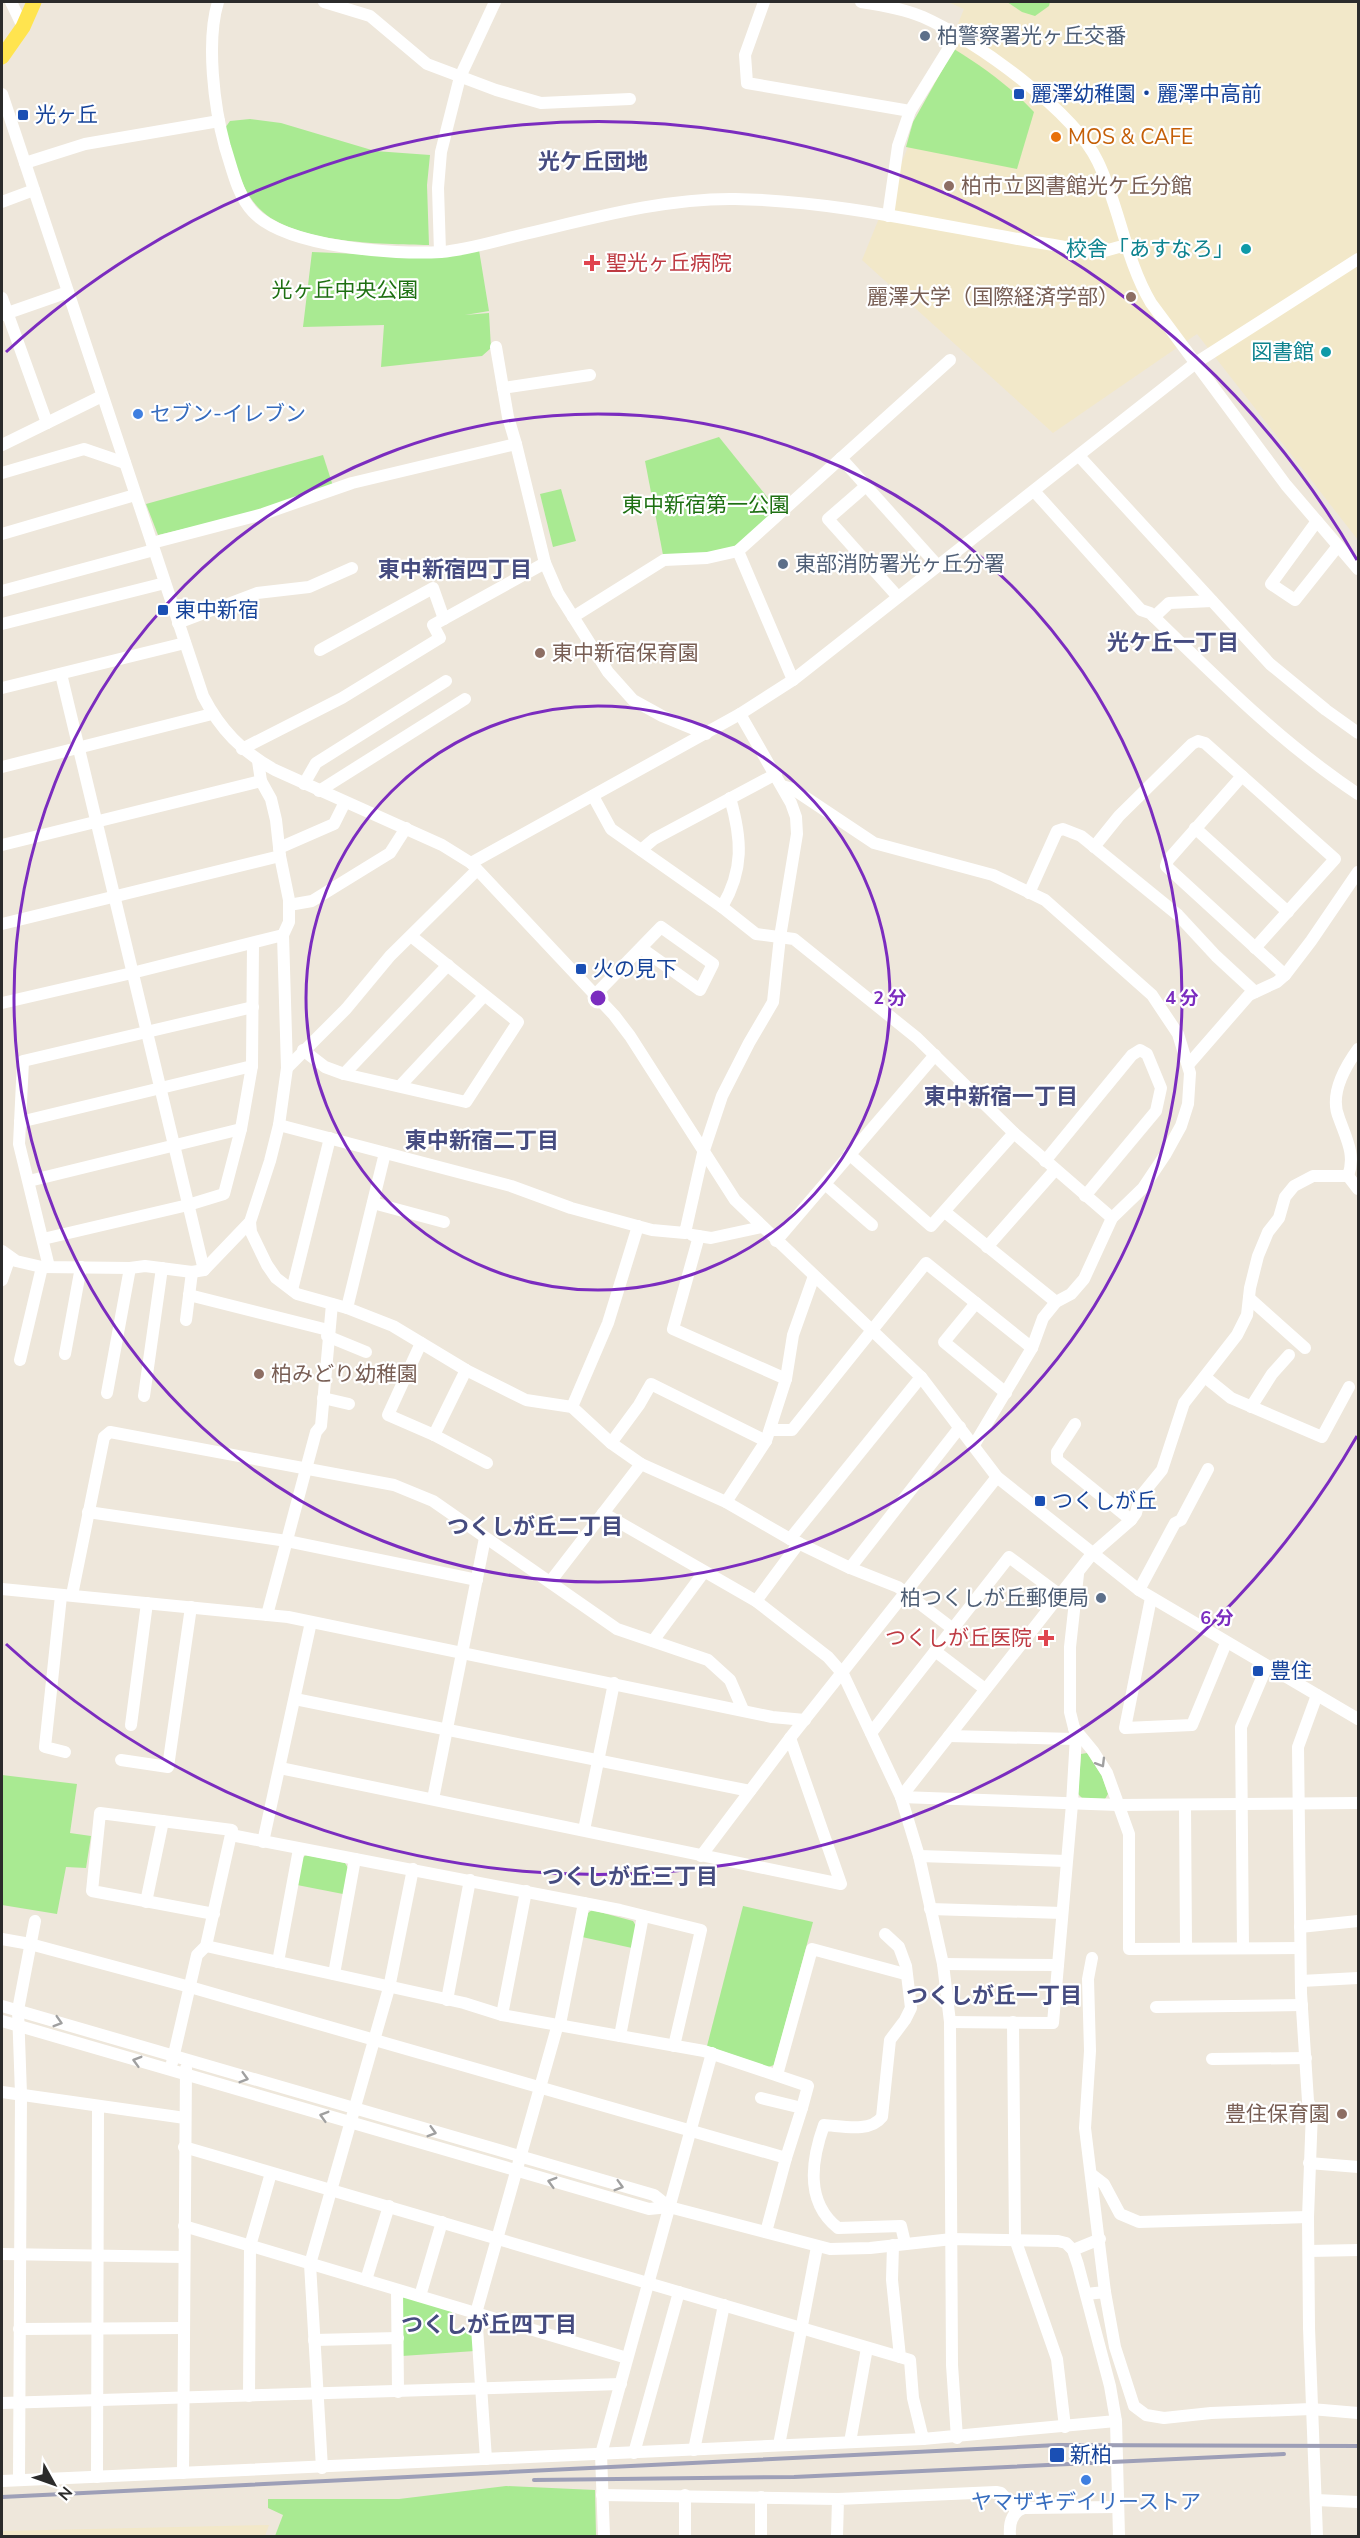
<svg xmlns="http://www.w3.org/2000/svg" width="1360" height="2538" font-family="'Nunito Sans','Noto Sans JP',sans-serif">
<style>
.education{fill:#f2e8c9}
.green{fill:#a9ea92}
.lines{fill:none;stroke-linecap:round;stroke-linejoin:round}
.minor{stroke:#fff;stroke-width:12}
.major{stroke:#ffe44f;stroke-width:15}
.rail{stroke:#9d9fb7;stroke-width:4}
.oneway{stroke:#a0a0a0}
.ring{fill:none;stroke:#7b2cbf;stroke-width:3}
.service-dot{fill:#5c6f8a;stroke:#fff;stroke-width:2}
.transit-dot{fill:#1a4fb4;stroke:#fff;stroke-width:2}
.food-dot{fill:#e8710a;stroke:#fff;stroke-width:2}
.education-dot{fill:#8d6e63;stroke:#fff;stroke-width:2}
.culture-dot{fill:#0f9aa8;stroke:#fff;stroke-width:2}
.health-dot{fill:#e0444e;stroke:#fff;stroke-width:2}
.shop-dot{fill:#3f7fe0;stroke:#fff;stroke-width:2}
.labels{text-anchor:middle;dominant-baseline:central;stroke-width:4.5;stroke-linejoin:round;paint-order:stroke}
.service-label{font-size:21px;fill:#4e5e75;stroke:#fff;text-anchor:start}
.transit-label{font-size:21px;fill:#164399;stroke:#fff;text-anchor:start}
.food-label{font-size:21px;fill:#c56008;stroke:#fff;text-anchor:start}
.education-label{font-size:21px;fill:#785e54;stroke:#fff;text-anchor:start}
.culture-label{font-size:21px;fill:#0d838f;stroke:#fff;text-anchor:end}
.health-label{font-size:21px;fill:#be3a42;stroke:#fff;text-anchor:start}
.park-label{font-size:21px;fill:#1e7012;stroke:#fff}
.shop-label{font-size:21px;fill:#366cbe;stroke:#fff;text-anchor:start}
.neighbourhood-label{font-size:22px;font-weight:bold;fill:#464c80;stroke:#fff}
.centre{fill:#7b2cbf;stroke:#fff;stroke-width:3}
.ring-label{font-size:18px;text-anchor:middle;font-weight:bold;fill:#7b2cbf;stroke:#fff;stroke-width:4.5;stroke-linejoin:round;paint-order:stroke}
</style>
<rect width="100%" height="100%" fill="#eee7db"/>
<g class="education">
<polygon points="948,2 1358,2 1358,540 1197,334 1053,433 862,260 964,9"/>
<polygon points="269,2525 265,2536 2,2536 2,2531"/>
</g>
<g class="green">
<polygon points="1007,2 1050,2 1049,6 1035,16 1022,12"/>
<path d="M954,49c29,18 57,38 80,63l-17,57 -111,-22 7,-25z"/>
<path d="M250,119l31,4 94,28 55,4 -3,30 2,60c-47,-1 -141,-1 -173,-40 -18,-21 -23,-52 -31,-77l5,-7z"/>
<polygon points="479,250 489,311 465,315 489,313 491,348 482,356 381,367 384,325 303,327 312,252 381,255"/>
<polygon points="719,437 780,513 738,551 664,560 645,461"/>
<polygon points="323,455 333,486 261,511 158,535 146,504"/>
<polygon points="561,489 576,541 553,547 540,494"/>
<polygon points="1087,1753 1102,1776 1108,1794 1105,1799 1082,1798 1078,1794 1081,1754"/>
<polygon points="2,1775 77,1784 70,1833 91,1836 86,1868 66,1867 57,1914 2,1905"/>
<polygon points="306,1855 345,1863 348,1868 343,1894 297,1885 301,1859"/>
<polygon points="743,1906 813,1922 774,2065 768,2067 707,2046"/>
<polygon points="592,1910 633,1921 636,1926 632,1948 582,1937 588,1913"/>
<polygon points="405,2296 452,2311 451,2329 472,2328 475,2351 402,2356 401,2300"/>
<polygon points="506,2486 595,2490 596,2536 452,2535 275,2536 283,2515 268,2508 268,2499 399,2499"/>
</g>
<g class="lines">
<g class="minor">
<polyline points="11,2 23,27"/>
<path d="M218,2c-12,39 -4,105 7,145 7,21 12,48 28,65 33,35 141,43 188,40 26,-2 54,-11 80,-17 69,-16 142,-37 214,-36 123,2 244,38 366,53l25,-7"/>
<polyline points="324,2 370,16 427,64 496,90 541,103 630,99"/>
<polyline points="764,2 745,55 747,83 910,111"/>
<path d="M861,2c21,3 43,7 62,15 52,23 151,94 175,145 22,46 27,97 53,141l135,182 72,84"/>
<path d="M2,94l201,602c17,33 39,56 72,74l167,75 29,18 143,152 16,21 105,164 186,177 76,100 142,113 219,129"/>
<polyline points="25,163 85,144 219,121"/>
<polyline points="2,202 34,190"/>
<polyline points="888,216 898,146 910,111 957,35"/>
<polyline points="440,252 438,188 441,152 460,77 495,2"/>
<polyline points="2,298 47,423"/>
<polyline points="2,315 68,292"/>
<polyline points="496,347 508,417 516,444"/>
<polyline points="503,388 590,375"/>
<polyline points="2,445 102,396"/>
<polyline points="1079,456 1270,664 1326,710 1358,733"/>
<polyline points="841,458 938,566"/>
<polyline points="2,473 84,449 125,463"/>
<polyline points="866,486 828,519 898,597"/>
<path d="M1034,491l107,119 9,3c67,65 131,130 208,181"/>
<polyline points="1317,521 1271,584 1295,600 1338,546"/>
<polyline points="2,534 135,495"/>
<polyline points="152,543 263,514 352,483 516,444 545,563 558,593 608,672 633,700 662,716 706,734"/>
<polyline points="738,551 793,680"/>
<polyline points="2,591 154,550"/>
<polyline points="573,617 664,560 707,558 738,551 950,360"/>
<polyline points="1154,617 1169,603 1212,601"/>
<polyline points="178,623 257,593 309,587 352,568"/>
<polyline points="2,624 165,583"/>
<polyline points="320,650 433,588 444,619"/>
<polyline points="61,674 204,1270"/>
<polyline points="2,688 185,643"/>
<polyline points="242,749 342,698 440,638 433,625 545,563"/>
<polyline points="2,767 212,714"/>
<polyline points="1242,776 1168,860 1166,866 1285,975"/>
<polyline points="304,784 316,763 446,681"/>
<polyline points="782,786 793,789 874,843 993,875 1045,900 1152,995 1178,1034 1190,1073 1188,1104 1181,1126 1165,1155 1143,1188 1112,1218 1084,1279 1071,1294 1056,1302 1043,1318 1032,1348 974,1445"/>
<polyline points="319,791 465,699"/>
<polyline points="593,796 611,829 722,907 756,934 794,939 917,1038 1014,1133 1112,1218"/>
<polyline points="1195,828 1288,912"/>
<polyline points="2,845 261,781"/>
<polyline points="1094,847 1119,816 1192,744 1198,741 1205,743 1335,859 1255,948"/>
<polyline points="279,848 334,824 345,802"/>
<polyline points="641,850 654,839 776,774"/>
<polyline points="471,863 740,714 793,680 1197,362 1358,259"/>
<polyline points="1029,893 1057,831 1063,829 1081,836 1178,915 1216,956 1255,992"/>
<polyline points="289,905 312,901 390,853 406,828"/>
<path d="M722,907c22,-37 20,-68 8,-109"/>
<polyline points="2,924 280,856"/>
<polyline points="595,995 661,927 713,964 700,990 641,948"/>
<polyline points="2,1003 132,973 283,935"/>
<polyline points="303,1050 325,1067 344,1074 466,1102 518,1022 411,936"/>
<polyline points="1188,1065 1249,995 1277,982 1285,975 1311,941 1358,872"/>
<polyline points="287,1068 346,1009 390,956 477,870"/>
<polyline points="344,1074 448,965"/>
<polyline points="400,1086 484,996"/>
<polyline points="20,1122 252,1066"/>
<polyline points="279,1125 511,1186 571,1208 652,1230 685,1233 703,1153 722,1096 749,1043 773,1002 780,937 797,834 796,817 791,803 740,714"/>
<polyline points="849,1154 931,1226 1014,1133"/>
<polyline points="1045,1161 1132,1055 1140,1050 1147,1054 1161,1088 1156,1111 1085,1196"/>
<path d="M1348,1176c8,-21 -2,-38 -9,-58 -10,-23 6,-51 19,-69"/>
<polyline points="29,1181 241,1129"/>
<polyline points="825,1184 872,1225"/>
<polyline points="373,1203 444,1222"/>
<polyline points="945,1212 1056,1302"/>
<polyline points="250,1222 251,1232 267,1265 276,1278 297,1294 347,1308 393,1326 466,1370 526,1400 572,1407 611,1443 641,1464"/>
<polyline points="692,1235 711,1238 762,1227"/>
<polyline points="699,1236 673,1329 786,1379"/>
<polyline points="43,1239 188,1205 224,1194 241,1129 252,1066 253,943"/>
<polyline points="776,1241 935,1055"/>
<polyline points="987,1247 1055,1170"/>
<polyline points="2,1251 16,1261 42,1267 130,1268 145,1266 192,1272 204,1270 250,1222 270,1161 279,1125 287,1068 283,935 289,922 289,900 280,856 276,820 271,799 261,781 258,761"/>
<polyline points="49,1267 19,1144 23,1061 253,1007"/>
<polyline points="2,1280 10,1257"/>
<polyline points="292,1290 330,1138"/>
<polyline points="189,1295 328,1330"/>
<polyline points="1249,1298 1305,1348"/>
<polyline points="976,1303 944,1342 1006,1393"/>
<polyline points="347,1308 385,1153"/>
<polyline points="186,1320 192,1272"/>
<polyline points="327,1336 366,1352"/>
<polyline points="421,1343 388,1415 434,1435 487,1463"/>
<polyline points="65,1354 81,1267"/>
<polyline points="20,1360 42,1267"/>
<polyline points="1205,1377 1231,1398 1322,1437 1349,1387"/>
<polyline points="107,1393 130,1268"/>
<polyline points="144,1396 162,1268"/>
<polyline points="323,1398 349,1404"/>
<polyline points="572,1407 608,1323 638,1226"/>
<polyline points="1251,1407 1272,1374 1289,1355"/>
<polyline points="1075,1424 1057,1452 1057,1460 1131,1520"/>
<polyline points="770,1430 792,1430 926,1263 1032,1348"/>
<polyline points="434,1435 466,1370"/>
<polyline points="611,1443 639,1405 651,1384 766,1441"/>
<polyline points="726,1502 766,1441 786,1379 793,1335 814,1276"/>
<polyline points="88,1512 287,1541 477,1580"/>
<polyline points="603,1513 756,1601 828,1657 843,1674 901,1797 919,1856 943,1964 950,2022 952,2365 957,2438"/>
<polyline points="790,1539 921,1377"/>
<polyline points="850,1568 960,1427"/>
<polyline points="550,1582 641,1464 726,1502 790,1539 850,1568 898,1587 953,1629"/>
<polyline points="2,1589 288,1617 772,1717 805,1720"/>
<polyline points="1139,1590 1175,1523 1181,1520 1208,1469"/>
<polyline points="72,1595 104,1437 110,1432 394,1485 433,1501 617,1629 708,1660 730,1680 743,1710"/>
<polyline points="61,1596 45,1747 65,1752"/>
<polyline points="1151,1598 1125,1728 1192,1725 1226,1643"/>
<polyline points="756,1601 799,1543"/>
<polyline points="267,1615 306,1469 316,1432 321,1426 332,1304"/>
<polyline points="653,1641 704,1572"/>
<polyline points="935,1651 985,1689"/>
<polyline points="295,1699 750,1791"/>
<polyline points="131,1725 147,1603"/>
<polyline points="1074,1728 1093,1751 1107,1773 1129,1834 1129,1949 1300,1948"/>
<polyline points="871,1733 1009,1557 1060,1595"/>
<polyline points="949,1736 1075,1739"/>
<polyline points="121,1760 168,1767 191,1607"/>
<polyline points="280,1768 841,1884 790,1738"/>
<polyline points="901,1797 1092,1554 1131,1520 1136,1513 1140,1497 1162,1470 1184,1403 1237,1335 1247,1315 1250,1288 1258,1256 1268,1232 1279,1218 1285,1197 1294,1186 1313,1176 1348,1176 1358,1189"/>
<polyline points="901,1797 1118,1805 1358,1803"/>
<polyline points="433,1799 485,1538"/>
<polyline points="1185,1805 1186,1948"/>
<polyline points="584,1830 614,1683"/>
<polyline points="231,1835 620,1910 701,1930 674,2046"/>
<polyline points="263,1842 311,1622"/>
<polyline points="701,1856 790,1738 997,1477"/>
<polyline points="919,1856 1066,1861"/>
<polyline points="146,1902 163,1821"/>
<polyline points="930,1909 1062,1913"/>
<polyline points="1300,1927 1358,1921"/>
<path d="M885,1934l14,13 7,19 5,42 -6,12 -15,20 -8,77c-12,16 -40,9 -58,8 -13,36 -19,77 14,103l63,-2 4,17"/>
<polyline points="2,1939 30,1944 190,1987 786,2158 766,2232"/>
<polyline points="206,1946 464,2003 502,2015 704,2051 808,2086 802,2108"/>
<polyline points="1243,1948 1241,1727 1267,1666"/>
<polyline points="1092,1958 1088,1979 1090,2051 1085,2128 1105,2292"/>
<polyline points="278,1962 299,1849"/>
<polyline points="943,1964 1058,1965"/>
<polyline points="334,1974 355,1859"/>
<polyline points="1301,1981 1358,1978"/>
<polyline points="447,2000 470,1880"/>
<polyline points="2,2006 654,2195 669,2207"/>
<polyline points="1156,2007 1302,2005"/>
<polyline points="502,2015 526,1891"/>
<polyline points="2,2021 649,2209 669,2207 830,2249 870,2248 952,2239 1058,2241 1066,2243 1073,2250 1078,2265 1110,2386 1116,2421 1119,2536"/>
<polyline points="950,2022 1053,2023 1072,1804 1076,1736 1070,1712 1070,1647 1078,1574"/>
<polyline points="1013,2022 1015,2239 1057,2359 1065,2427"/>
<polyline points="560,2024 584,1903"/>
<polyline points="620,2036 643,1916"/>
<polyline points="1212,2059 1306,2058"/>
<polyline points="172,2063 197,1955 206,1946 232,1830 100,1813 92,1891 214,1914"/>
<polyline points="777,2075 812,1949 905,1974"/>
<polyline points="2,2092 185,2118"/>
<polyline points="761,2098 802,2108 786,2158"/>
<polyline points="184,2147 900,2357"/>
<polyline points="1309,2163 1358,2167"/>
<polyline points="1091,2174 1104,2184 1120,2214 1139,2222 1308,2217"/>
<polyline points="184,2226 627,2358"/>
<polyline points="893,2245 892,2280 900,2357 910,2360 913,2398 923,2439 1116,2421"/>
<polyline points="1073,2250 1100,2239"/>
<polyline points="1309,2251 1358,2250"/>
<polyline points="2,2254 184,2257"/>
<polyline points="366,2280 389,2206"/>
<polyline points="397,2290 398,2392"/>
<polyline points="1086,2294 1105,2292 1115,2347 1134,2406 1146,2415 1164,2418 1211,2413 1311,2409 1358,2413"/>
<polyline points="420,2296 442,2222"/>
<polyline points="19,2329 184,2328"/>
<polyline points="314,2340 398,2338"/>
<polyline points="249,2396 250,2246 271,2173"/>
<polyline points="2,2403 621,2384"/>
<polyline points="850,2442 867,2348"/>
<polyline points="779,2445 817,2247"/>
<polyline points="694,2450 724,2305"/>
<polyline points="634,2453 679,2292"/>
<polyline points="486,2459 476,2313 558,2024"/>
<polyline points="322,2468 310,2264 389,1988 413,1869"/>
<polyline points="183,2473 186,2068"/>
<polyline points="97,2477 98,2107"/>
<polyline points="19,2480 21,2094 18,2010 35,1921"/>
<polyline points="2,2481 923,2439"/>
<polyline points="602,2495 838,2499"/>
<polyline points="1316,2500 1358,2502"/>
<polyline points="604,2536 601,2454 712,2053"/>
<polyline points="685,2536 685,2495"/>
<polyline points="761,2536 761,2497"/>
<polyline points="837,2536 838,2499 996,2492 1001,2493 1017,2511"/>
<path d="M1010,2536c-1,-12 1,-24 14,-28l94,-1"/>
<polyline points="1317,2536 1309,2328 1308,2217 1312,2111 1308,2101 1301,1993 1298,1747 1317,1695"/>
</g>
<polyline class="major" points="2,57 23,27 34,2"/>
<g class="rail">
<polyline points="534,2480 794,2477 1284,2454"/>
<polyline points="2,2497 1058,2445 1358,2446"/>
</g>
</g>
<defs><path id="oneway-chevron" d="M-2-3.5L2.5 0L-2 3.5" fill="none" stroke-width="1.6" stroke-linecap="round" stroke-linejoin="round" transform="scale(1.5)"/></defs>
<g class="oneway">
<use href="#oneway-chevron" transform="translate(1101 1763) rotate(59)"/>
<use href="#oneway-chevron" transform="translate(58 2022) rotate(17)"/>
<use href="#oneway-chevron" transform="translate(137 2061) rotate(-164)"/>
<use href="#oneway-chevron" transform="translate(244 2078) rotate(16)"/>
<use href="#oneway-chevron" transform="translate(324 2116) rotate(-164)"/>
<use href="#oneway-chevron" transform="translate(432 2132) rotate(16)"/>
<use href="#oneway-chevron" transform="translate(552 2182) rotate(-164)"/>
<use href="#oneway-chevron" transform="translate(619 2186) rotate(16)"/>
</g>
<g class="ring">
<circle cx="598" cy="998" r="292"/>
<circle cx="598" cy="998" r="584"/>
<path d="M1357 1436A876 876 0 0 1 6 1644M6 352A876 876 0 0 1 1357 560"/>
</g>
<g class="service-dot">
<circle cx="925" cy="36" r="6"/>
<circle cx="783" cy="564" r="6"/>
<circle cx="1101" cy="1598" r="6"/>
</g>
<g class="transit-dot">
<rect x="1013" y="88" width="12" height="12" rx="3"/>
<rect x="17" y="109" width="12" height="12" rx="3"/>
<rect x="157" y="604" width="12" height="12" rx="3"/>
<rect x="575" y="963" width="12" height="12" rx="3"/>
<rect x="1034" y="1495" width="12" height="12" rx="3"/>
<rect x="1252" y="1665" width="12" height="12" rx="3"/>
<rect x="1049" y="2447" width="16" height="16" rx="3"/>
</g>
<circle class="food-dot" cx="1056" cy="137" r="6"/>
<g class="education-dot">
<circle cx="949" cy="186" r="6"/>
<circle cx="1131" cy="297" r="6"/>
<circle cx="540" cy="653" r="6"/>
<circle cx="259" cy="1374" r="6"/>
<circle cx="1342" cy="2114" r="6"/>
</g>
<g class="culture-dot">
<circle cx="1246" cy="249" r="6"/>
<circle cx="1326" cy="352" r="6"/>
</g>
<g class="health-dot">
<path d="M589 254h6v6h6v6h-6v6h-6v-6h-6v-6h6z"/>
<path d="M1043 1629h6v6h6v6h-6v6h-6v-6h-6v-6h6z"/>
</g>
<g class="shop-dot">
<circle cx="138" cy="414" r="6"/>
<circle cx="1086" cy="2480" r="6"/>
</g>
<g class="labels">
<g class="service-label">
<text x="937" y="36">柏警察署光ヶ丘交番</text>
<text x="795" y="564">東部消防署光ヶ丘分署</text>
<text x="1089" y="1598" text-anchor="end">柏つくしが丘郵便局</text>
</g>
<g class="transit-label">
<text x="1031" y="94">麗澤幼稚園・麗澤中高前</text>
<text x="35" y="115">光ヶ丘</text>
<text x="175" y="610">東中新宿</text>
<text x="593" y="969">火の見下</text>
<text x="1052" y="1501">つくしが丘</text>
<text x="1270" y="1671">豊住</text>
<text x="1070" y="2455">新柏</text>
</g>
<g class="food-label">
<text x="1068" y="137">MOS &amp; CAFE</text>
</g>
<g class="education-label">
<text x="961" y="186">柏市立図書館光ケ丘分館</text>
<text x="1119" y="297" text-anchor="end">麗澤大学（国際経済学部）</text>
<text x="552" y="653">東中新宿保育園</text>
<text x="271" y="1374">柏みどり幼稚園</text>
<text x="1330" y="2114" text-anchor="end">豊住保育園</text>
</g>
<g class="culture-label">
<text x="1234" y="249">校舎「あすなろ」</text>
<text x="1314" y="352">図書館</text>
</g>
<g class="health-label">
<text x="606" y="263">聖光ヶ丘病院</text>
<text x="1032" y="1638" text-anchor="end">つくしが丘医院</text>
</g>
<g class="park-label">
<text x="345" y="290">光ヶ丘中央公園</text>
<text x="706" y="505">東中新宿第一公園</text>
</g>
<g class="shop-label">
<text x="150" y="414">セブン-イレブン</text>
<text x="1086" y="2502" text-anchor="middle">ヤマザキデイリーストア</text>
</g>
<g class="neighbourhood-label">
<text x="593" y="162">光ケ丘団地</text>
<text x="455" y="570">東中新宿四丁目</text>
<text x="1173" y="643">光ケ丘一丁目</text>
<text x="1001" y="1097">東中新宿一丁目</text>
<text x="482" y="1141">東中新宿二丁目</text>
<text x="535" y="1527">つくしが丘二丁目</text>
<text x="630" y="1877">つくしが丘三丁目</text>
<text x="994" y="1996">つくしが丘一丁目</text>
<text x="489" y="2325">つくしが丘四丁目</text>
</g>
</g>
<circle cx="598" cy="998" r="9" class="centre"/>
<g class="ring-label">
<text x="890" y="1004">2 分</text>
<text x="1182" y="1004">4 分</text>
<text x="1217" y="1624">6 分</text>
</g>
<rect width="1360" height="2538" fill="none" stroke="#2b2b2b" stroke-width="6"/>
<g transform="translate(54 2484) rotate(130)" stroke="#ffffff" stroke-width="4.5" paint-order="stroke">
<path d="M0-4.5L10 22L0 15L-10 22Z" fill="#2b2b2b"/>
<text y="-9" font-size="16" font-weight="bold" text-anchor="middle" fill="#2b2b2b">N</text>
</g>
</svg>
